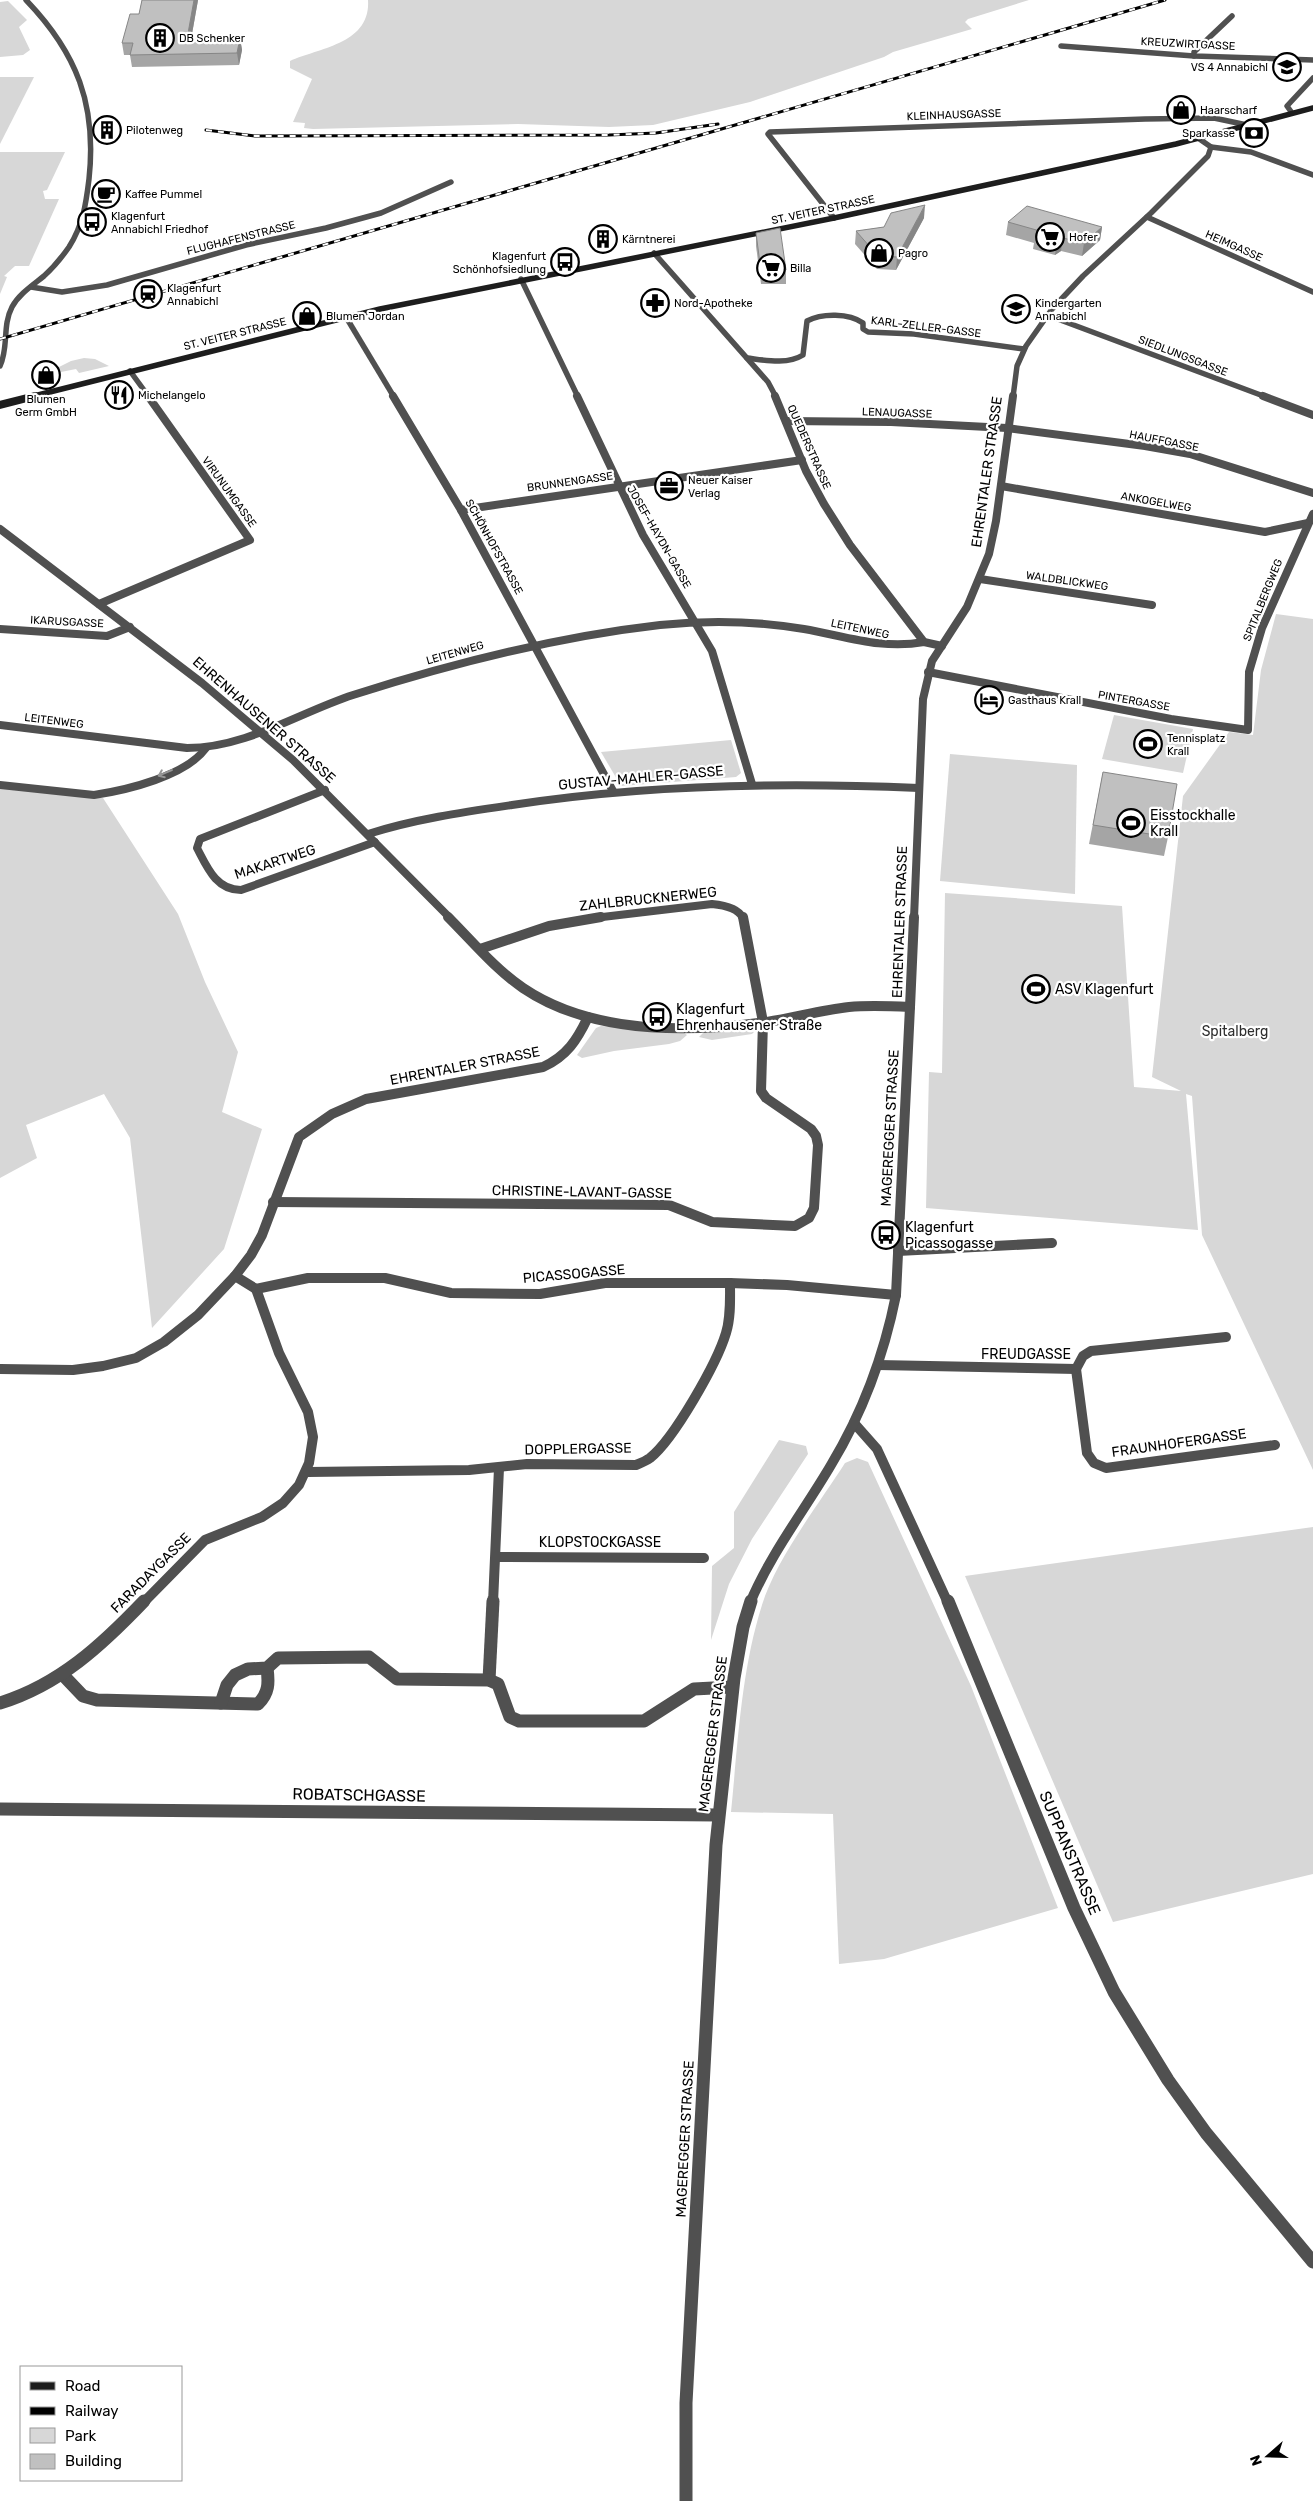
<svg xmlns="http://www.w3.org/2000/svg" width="1313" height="2501" font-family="Rubik,sans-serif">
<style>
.green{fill:#d7d7d7}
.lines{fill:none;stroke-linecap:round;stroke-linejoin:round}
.minor-far3{stroke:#505050;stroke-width:5.5}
.minor-far2{stroke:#505050;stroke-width:8}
.minor-far1{stroke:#505050;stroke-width:10}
.minor{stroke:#505050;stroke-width:13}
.tertiary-far3{stroke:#505050;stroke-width:5.5}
.tertiary-far2{stroke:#505050;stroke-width:8}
.tertiary-far1{stroke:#505050;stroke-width:10}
.tertiary{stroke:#505050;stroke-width:13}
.secondary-far1{stroke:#1d1d1d;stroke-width:5.5}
.secondary{stroke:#1d1d1d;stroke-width:8}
.rail-casing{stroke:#000;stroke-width:3}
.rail{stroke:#fff;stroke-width:2;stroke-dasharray:6;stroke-linecap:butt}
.wall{fill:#a5a5a5}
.shaded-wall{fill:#868686}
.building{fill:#c0c0c0;stroke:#868686}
.oneway{stroke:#969696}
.labels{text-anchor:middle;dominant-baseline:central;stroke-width:4.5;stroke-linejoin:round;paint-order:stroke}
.far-poi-label{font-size:11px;fill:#000;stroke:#fff;text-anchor:start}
.far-street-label{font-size:11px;fill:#000;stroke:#fff}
.street-label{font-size:14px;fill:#000;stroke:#fff}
.poi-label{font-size:14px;fill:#000;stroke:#fff;text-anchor:start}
.park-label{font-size:14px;fill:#2e2e2e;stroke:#fff}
.near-street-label{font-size:16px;fill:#000;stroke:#fff}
</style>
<rect width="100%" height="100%" fill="#fff"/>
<g class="green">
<path d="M368,0h661l-61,19 -3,3 7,7 -79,23 -9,5 -134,45 -97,23 -44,2 -91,-3 -205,5 -9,-1 1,-5 -12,-1 19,-43 -22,-11v-7c29,-13 81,-17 78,-61z"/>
<polygon points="8,1 27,20 19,27 30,50 23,55 0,57 0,2"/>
<polygon points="0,77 34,77 0,144"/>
<polygon points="0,152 65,152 47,190 43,191 45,199 59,199 29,266 15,266 4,276 7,277 0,294"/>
<polygon points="84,358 95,359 109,366 79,373 76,369 61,372 57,368 71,361"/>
<polygon points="1276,614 1313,619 1313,1470 1202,1235 1192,1096 1186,1094 1198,1230 926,1208 929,1072 942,1073 945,893 1122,906 1134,1087 1181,1091 1152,1077 1183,796 1229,732 1253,735 1261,670"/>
<polygon points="1114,715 1193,729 1183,773 1102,759"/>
<polygon points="731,740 741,773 736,777 621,786 601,752"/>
<polygon points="950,754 1077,765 1075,894 940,881"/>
<polygon points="0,788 103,798 178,914 205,982 238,1052 222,1112 262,1129 224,1249 152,1328 130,1138 104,1094 26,1125 37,1158 0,1178"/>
<polygon points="601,1026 683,1032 687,1035 680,1041 669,1044 614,1051 582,1058 577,1055 596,1028"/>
<polygon points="750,1030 754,1032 752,1034 712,1040 699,1037 704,1032"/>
<polygon points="779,1440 806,1446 808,1454 752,1539 729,1584 711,1640 712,1566 734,1548 734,1512"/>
<path d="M857,1458l11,4 103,224 87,222 -174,51 -45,5 -6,-150 -102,-2c7,-69 10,-141 31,-207 14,-46 57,-101 83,-142z"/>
<polygon points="1313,1527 1313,1874 1113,1922 965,1576"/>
</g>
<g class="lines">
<g class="minor-far3">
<polyline points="1061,46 1194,56 1313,60"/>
<polyline points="1194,56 1194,52 1232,16"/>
<polyline points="1211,147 1251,152 1313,175"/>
<polyline points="1147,217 1313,292"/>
<polyline points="834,218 768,134 770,132 1145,119 1214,118 1247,125"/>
<polyline points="654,253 768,382 776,397"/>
<polyline points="521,279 578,397"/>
<polyline points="31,287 62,292 107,285 246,245 326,228 381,213 451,182"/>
<polyline points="1047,315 1266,397"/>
<polyline points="346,317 394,397"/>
<path d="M747,358c17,2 40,7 56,-3l4,-34c15,-8 42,-8 56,2v6l5,3 46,2 110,15"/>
<polyline points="130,371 149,397"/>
<polyline points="1013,397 1017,366 1026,346 1052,309 1083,276 1151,213 1208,156 1211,147 1198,138"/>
</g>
<g class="minor-far2">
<polyline points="393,396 461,510 613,791"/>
<polyline points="577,396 643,535 712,651 752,784"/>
<polyline points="775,396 806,471 824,504 850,545 924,642 942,646"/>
<polyline points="1263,396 1313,415"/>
<polyline points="786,421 891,422 1007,428 1145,446 1190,454 1313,493"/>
<polyline points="1001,486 1265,532 1308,523"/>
<polyline points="461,510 802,460"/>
<polyline points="980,579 1152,605"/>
<polyline points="99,604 250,540 148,396"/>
<polyline points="0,629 107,636 130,627"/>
<polyline points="928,672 1171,719 1248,730 1249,672 1262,628 1313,514"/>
<path d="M0,725l187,23c59,0 111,-35 166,-53 100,-32 202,-58 307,-70 48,-5 97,-4 144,4 41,7 78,21 120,13"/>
<path d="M0,785l94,10c33,-5 92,-19 112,-47"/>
<path d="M325,790l-125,49 -3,9c10,19 19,42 44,42l134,-48"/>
<path d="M368,834c47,-15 96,-22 144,-29 135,-21 271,-23 407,-17"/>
<path d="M594,918l118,-14c11,1 26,4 31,14"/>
<polyline points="914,918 923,699 932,661 967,607 989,554 996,521 1013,396"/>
</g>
<g class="minor-far1">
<polyline points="480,949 549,926 601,917"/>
<polyline points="910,1007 914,917"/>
<polyline points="273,1202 669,1205 712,1222 795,1226 809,1218 814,1208 818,1145 816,1136 811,1129 766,1098 761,1091 763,1022 743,917"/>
<polyline points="898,1251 1052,1243"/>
<polyline points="235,1276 256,1289"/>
<polyline points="256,1289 308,1278 385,1278 451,1293 540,1294 605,1283 730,1283 787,1285 896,1295"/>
<polyline points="878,1365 1076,1369"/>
<path d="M0,1369l73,1 30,-4 33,-8 28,-16 34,-27 37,-39 16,-21 11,-20 37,-98 33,-23 34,-15 177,-32c24,-11 34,-27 45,-50"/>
<polyline points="1076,1369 1087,1453 1094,1463 1106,1468 1275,1445"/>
<polyline points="1076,1369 1083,1356 1091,1351 1226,1337"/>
<polyline points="854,1423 877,1449 948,1603"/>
<path d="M308,1472l161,-2 58,-6 109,1c5,-2 10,-4 14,-7 24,-19 67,-95 76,-125 5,-16 4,-34 4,-50"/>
<polyline points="496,1557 704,1558"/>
<polyline points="143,1603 205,1540 262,1517 283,1503 299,1485 309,1463 313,1437 308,1412 279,1353 256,1289"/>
<polyline points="493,1603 499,1468"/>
</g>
<g class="minor">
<polyline points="948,1601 1074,1908 1114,1992 1168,2080 1206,2133 1313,2262"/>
<path d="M63,1675l20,21 14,4 161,4c11,-11 11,-21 9,-36"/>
<polyline points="489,1680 493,1601"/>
<path d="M0,1703c59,-18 102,-58 144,-102"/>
<polyline points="221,1703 227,1685 235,1675 248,1669 267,1668 278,1658 369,1657 397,1679 489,1680 498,1684 510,1717 519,1721 644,1721 694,1689 732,1687"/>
<polyline points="0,1809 717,1815"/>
</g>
<g class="tertiary-far3">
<polyline points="1292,113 1287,106 1313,78"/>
<path d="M0,366c9,-19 2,-40 12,-59 7,-13 21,-22 32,-31 10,-9 18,-19 25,-29 14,-22 17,-43 20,-68 8,-74 -12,-126 -63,-179"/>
</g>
<polyline class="tertiary-far2" points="0,529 202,683 293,760 450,918"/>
<path class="tertiary-far1" d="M448,917c24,24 47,52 75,71 68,46 165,45 244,34 27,-4 54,-12 82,-15 20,-2 41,-1 61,0l-14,288c-12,60 -33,117 -65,170 -27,46 -60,88 -81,138"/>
<polyline class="tertiary" points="686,2501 686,2403 716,1845 734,1678 743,1627 751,1601"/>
<polyline class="secondary-far1" points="30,397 380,309 834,218 1176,144 1313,108"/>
<polyline class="secondary" points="0,405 35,396"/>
<defs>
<g id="rail">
<polyline points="206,130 255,136 609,135 656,133 718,124"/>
<polyline points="0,339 1165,0"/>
</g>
</defs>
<use href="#rail" class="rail-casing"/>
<use href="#rail" class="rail"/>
</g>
<g class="wall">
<polygon points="142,0 198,0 191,39 240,38 242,50 239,65 132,67 130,55 124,55 122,43 139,14"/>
<polygon points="924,218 896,270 877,269 855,244 856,231 884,227"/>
<polygon points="1008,222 1102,227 1100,240 1082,256 1061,251 1055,255 1033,249 1034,243 1006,235"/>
<polygon points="756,233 786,270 786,284 761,284 756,246"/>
<polygon points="1103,772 1168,837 1164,856 1089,844"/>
</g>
<g class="shaded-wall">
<polygon points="194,0 198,0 189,51 187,39"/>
<polygon points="240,38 242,50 239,65 237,53"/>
<polygon points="925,205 924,218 896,270 897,257"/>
<polygon points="1102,227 1100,240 1082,256 1084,243"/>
<polygon points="1063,238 1061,251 1055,255 1057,242"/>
</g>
<g class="building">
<polygon points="142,0 194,0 187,39 240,38 237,53 130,55 133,43 122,43 130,14 139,14"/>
<polygon points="925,205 897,257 878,256 856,231 884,227 891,213"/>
<polygon points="1027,206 1102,227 1084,243 1063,238 1057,242 1035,236 1040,231 1008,222"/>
<polygon points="780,228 786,270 761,271 756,233"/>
<polygon points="1103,772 1177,784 1168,837 1093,825"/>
</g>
<defs><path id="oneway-shaft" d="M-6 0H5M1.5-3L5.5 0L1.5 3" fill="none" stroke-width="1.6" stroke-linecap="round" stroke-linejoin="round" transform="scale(1.25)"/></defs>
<use class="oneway" href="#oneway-shaft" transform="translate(165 773) rotate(157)"/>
<defs>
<symbol id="building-ring" viewBox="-11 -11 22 22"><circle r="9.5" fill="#fff" stroke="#000" stroke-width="1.5"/><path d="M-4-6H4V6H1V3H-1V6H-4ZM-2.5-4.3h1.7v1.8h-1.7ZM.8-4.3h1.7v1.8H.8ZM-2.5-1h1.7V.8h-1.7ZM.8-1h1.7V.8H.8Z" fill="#000"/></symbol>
<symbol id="school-ring" viewBox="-11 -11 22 22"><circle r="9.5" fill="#fff" stroke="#000" stroke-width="1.5"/><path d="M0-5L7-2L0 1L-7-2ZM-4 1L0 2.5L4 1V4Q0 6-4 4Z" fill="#000"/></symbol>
<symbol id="shop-ring" viewBox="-11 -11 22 22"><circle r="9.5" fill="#fff" stroke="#000" stroke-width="1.5"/><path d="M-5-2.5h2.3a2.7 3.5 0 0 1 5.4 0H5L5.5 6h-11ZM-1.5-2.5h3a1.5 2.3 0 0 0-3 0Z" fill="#000"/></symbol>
<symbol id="bank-ring" viewBox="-11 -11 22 22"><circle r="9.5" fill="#fff" stroke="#000" stroke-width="1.5"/><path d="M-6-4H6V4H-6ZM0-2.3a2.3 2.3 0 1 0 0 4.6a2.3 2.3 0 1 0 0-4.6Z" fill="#000"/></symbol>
<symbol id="cafe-ring" viewBox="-11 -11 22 22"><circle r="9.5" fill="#fff" stroke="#000" stroke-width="1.5"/><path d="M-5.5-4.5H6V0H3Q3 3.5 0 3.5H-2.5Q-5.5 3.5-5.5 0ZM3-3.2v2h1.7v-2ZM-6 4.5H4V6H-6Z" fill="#000"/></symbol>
<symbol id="bus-ring" viewBox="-11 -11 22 22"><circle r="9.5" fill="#fff" stroke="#000" stroke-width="1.5"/><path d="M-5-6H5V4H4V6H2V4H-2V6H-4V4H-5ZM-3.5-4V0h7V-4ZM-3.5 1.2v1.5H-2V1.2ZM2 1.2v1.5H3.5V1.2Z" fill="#000"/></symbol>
<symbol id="supermarket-ring" viewBox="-11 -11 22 22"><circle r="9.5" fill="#fff" stroke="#000" stroke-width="1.5"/><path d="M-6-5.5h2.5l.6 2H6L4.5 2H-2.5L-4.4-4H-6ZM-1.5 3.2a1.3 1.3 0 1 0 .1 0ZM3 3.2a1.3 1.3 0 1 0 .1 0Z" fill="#000"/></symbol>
<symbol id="station-ring" viewBox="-11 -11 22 22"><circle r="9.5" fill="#fff" stroke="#000" stroke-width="1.5"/><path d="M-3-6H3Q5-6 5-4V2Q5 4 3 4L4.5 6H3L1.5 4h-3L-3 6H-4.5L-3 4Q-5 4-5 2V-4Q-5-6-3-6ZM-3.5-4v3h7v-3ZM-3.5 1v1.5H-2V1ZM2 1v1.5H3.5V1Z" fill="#000"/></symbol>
<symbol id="pharmacy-ring" viewBox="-11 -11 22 22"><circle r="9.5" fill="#fff" stroke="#000" stroke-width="1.5"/><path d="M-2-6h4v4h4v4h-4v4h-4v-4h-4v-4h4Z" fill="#000"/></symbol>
<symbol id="restaurant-ring" viewBox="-11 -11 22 22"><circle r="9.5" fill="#fff" stroke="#000" stroke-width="1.5"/><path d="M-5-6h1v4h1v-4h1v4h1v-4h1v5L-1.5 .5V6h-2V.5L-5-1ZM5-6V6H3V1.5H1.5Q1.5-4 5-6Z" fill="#000"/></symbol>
<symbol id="office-ring" viewBox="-11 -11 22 22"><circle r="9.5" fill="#fff" stroke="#000" stroke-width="1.5"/><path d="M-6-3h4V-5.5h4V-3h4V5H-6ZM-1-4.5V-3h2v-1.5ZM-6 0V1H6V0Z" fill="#000"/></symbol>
<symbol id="hotel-ring" viewBox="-11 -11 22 22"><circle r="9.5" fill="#fff" stroke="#000" stroke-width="1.5"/><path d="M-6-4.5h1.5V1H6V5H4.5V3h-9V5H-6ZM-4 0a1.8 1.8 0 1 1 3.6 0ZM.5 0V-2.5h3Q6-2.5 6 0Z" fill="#000"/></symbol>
<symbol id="stadium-ring" viewBox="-11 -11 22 22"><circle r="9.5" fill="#fff" stroke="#000" stroke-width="1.5"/><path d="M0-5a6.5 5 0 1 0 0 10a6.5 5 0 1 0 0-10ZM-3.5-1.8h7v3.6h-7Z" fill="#000"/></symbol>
</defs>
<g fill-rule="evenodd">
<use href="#building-ring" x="144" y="22" width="32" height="32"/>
<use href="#school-ring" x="1271" y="51" width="32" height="32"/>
<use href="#shop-ring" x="1165" y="94" width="32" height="32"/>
<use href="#building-ring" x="91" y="114" width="32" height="32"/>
<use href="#bank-ring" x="1238" y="117" width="32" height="32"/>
<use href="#cafe-ring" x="90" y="178" width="32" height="32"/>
<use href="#bus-ring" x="76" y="206" width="32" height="32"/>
<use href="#supermarket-ring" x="1034" y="221" width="32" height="32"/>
<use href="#building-ring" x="587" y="223" width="32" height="32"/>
<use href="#shop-ring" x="863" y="237" width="32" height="32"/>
<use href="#bus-ring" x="549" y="246" width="32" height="32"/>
<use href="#supermarket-ring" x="755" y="252" width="32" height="32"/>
<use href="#station-ring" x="132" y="278" width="32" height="32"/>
<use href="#pharmacy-ring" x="639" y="287" width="32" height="32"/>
<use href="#school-ring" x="1000" y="293" width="32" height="32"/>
<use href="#shop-ring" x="291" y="300" width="32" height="32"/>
<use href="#shop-ring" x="30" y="359" width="32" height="32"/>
<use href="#restaurant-ring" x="103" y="379" width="32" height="32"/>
<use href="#office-ring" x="653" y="470" width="32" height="32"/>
<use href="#hotel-ring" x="973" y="684" width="32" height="32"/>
<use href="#stadium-ring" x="1132" y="728" width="32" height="32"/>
<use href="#stadium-ring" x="1115" y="807" width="32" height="32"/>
<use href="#stadium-ring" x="1020" y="973" width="32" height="32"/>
<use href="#bus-ring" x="641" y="1001" width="32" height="32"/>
<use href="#bus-ring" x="870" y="1219" width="32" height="32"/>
</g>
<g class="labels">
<g class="far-poi-label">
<text x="179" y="38">DB Schenker</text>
<text x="1268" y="67" text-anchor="end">VS 4 Annabichl</text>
<text x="1200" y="110">Haarscharf</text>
<text x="126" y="130">Pilotenweg</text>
<text x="1235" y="133" text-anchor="end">Sparkasse</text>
<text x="125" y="194">Kaffee Pummel</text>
<text x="111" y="216">Klagenfurt<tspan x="111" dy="13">Annabichl Friedhof</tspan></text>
<text x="1069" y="237">Hofer</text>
<text x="622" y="239">Kärntnerei</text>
<text x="898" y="253">Pagro</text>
<text x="546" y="256" text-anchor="end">Klagenfurt<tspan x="546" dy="13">Schönhofsiedlung</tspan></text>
<text x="790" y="268">Billa</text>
<text x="167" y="288">Klagenfurt<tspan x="167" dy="13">Annabichl</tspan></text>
<text x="674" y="303">Nord-Apotheke</text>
<text x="1035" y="303">Kindergarten<tspan x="1035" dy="13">Annabichl</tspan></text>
<text x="326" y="316">Blumen Jordan</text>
<text x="138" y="395">Michelangelo</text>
<text x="46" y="399" text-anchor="middle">Blumen<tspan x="46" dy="13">Germ GmbH</tspan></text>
<text x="688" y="480">Neuer Kaiser<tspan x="688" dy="13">Verlag</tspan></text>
<text x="1008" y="700">Gasthaus Krall</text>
<text x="1167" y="738">Tennisplatz<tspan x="1167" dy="13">Krall</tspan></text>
</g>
<g class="far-street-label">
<text transform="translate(1188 44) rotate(3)">KREUZWIRTGASSE</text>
<text transform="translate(954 115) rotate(-2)">KLEINHAUSGASSE</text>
<text transform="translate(823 210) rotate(-12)">ST. VEITER STRASSE</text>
<text transform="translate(241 238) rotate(-14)">FLUGHAFENSTRASSE</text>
<text transform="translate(1234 246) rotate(24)">HEIMGASSE</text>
<text transform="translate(926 327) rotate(7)">KARL-ZELLER-GASSE</text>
<text transform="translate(235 334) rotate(-14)">ST. VEITER STRASSE</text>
<text transform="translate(1183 356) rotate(21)">SIEDLUNGSGASSE</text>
<text transform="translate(897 413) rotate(2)">LENAUGASSE</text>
<text transform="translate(1164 441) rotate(11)">HAUFFGASSE</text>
<text transform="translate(809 447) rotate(66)">QUEDERSTRASSE</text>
<text transform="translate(570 482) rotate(-8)">BRUNNENGASSE</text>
<text transform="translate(229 492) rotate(54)">VIRUNUMGASSE</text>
<text transform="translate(1156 502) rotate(10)">ANKOGELWEG</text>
<text transform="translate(659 537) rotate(60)">JOSEF-HAYDN-GASSE</text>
<text transform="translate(494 547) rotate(61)">SCHÖNHOFSTRASSE</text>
<text transform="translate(1067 581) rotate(8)">WALDBLICKWEG</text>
<text transform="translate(1263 600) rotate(-68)">SPITALBERGWEG</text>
<text transform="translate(67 622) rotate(3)">IKARUSGASSE</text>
<text transform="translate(860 629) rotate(12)">LEITENWEG</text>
<text transform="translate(455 653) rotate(-16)">LEITENWEG</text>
<text transform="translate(1134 701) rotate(10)">PINTERGASSE</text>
<text transform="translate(54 721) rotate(7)">LEITENWEG</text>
</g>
<g class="street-label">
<text transform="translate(987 472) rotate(-82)">EHRENTALER STRASSE</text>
<text transform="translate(264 720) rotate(41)">EHRENHAUSENER STRASSE</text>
<text transform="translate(641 778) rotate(-5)">GUSTAV-MAHLER-GASSE</text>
<text transform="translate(275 862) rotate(-18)">MAKARTWEG</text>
<text transform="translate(648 899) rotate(-6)">ZAHLBRUCKNERWEG</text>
<text transform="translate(900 922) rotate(-88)">EHRENTALER STRASSE</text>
<text transform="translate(465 1066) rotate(-11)">EHRENTALER STRASSE</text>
<text transform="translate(890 1128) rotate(-87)">MAGEREGGER STRASSE</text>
<text transform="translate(582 1192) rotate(1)">CHRISTINE-LAVANT-GASSE</text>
<text transform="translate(574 1274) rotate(-5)">PICASSOGASSE</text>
<text x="1026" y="1354">FREUDGASSE</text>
<text transform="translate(1179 1443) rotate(-8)">FRAUNHOFERGASSE</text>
<text transform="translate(578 1449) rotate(-1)">DOPPLERGASSE</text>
<text x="600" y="1542">KLOPSTOCKGASSE</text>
<text transform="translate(151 1573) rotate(-45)">FARADAYGASSE</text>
<text transform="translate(713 1734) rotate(-83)">MAGEREGGER STRASSE</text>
<text transform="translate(685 2139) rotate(-87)">MAGEREGGER STRASSE</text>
</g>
<g class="poi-label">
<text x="1150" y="815">Eisstockhalle<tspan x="1150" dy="16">Krall</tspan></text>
<text x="1055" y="989">ASV Klagenfurt</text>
<text x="676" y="1009">Klagenfurt<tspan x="676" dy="16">Ehrenhausener Straße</tspan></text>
<text x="905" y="1227">Klagenfurt<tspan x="905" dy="16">Picassogasse</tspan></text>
</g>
<g class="park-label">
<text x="1235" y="1031">Spitalberg</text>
</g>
<g class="near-street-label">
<text transform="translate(359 1795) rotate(1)">ROBATSCHGASSE</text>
<text transform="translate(1070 1853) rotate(67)">SUPPANSTRASSE</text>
</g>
</g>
<rect x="20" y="2366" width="162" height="115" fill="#ffffff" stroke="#999999"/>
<rect x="30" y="2382" width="25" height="8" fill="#1d1d1d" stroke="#999999"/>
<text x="65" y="2391" font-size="15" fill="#000000">Road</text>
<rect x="30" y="2407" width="25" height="8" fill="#000000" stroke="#999999"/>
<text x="65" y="2416" font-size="15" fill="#000000">Railway</text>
<rect x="30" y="2428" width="25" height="15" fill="#d7d7d7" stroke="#999999"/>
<text x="65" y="2441" font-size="15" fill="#000000">Park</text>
<rect x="30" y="2454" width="25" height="15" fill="#c0c0c0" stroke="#999999"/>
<text x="65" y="2466" font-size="15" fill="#000000">Building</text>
<g transform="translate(1268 2456) rotate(250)" stroke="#ffffff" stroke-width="4" paint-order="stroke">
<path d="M0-4L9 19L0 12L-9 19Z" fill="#000000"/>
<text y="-8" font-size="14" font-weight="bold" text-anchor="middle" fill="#000000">N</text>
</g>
</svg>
